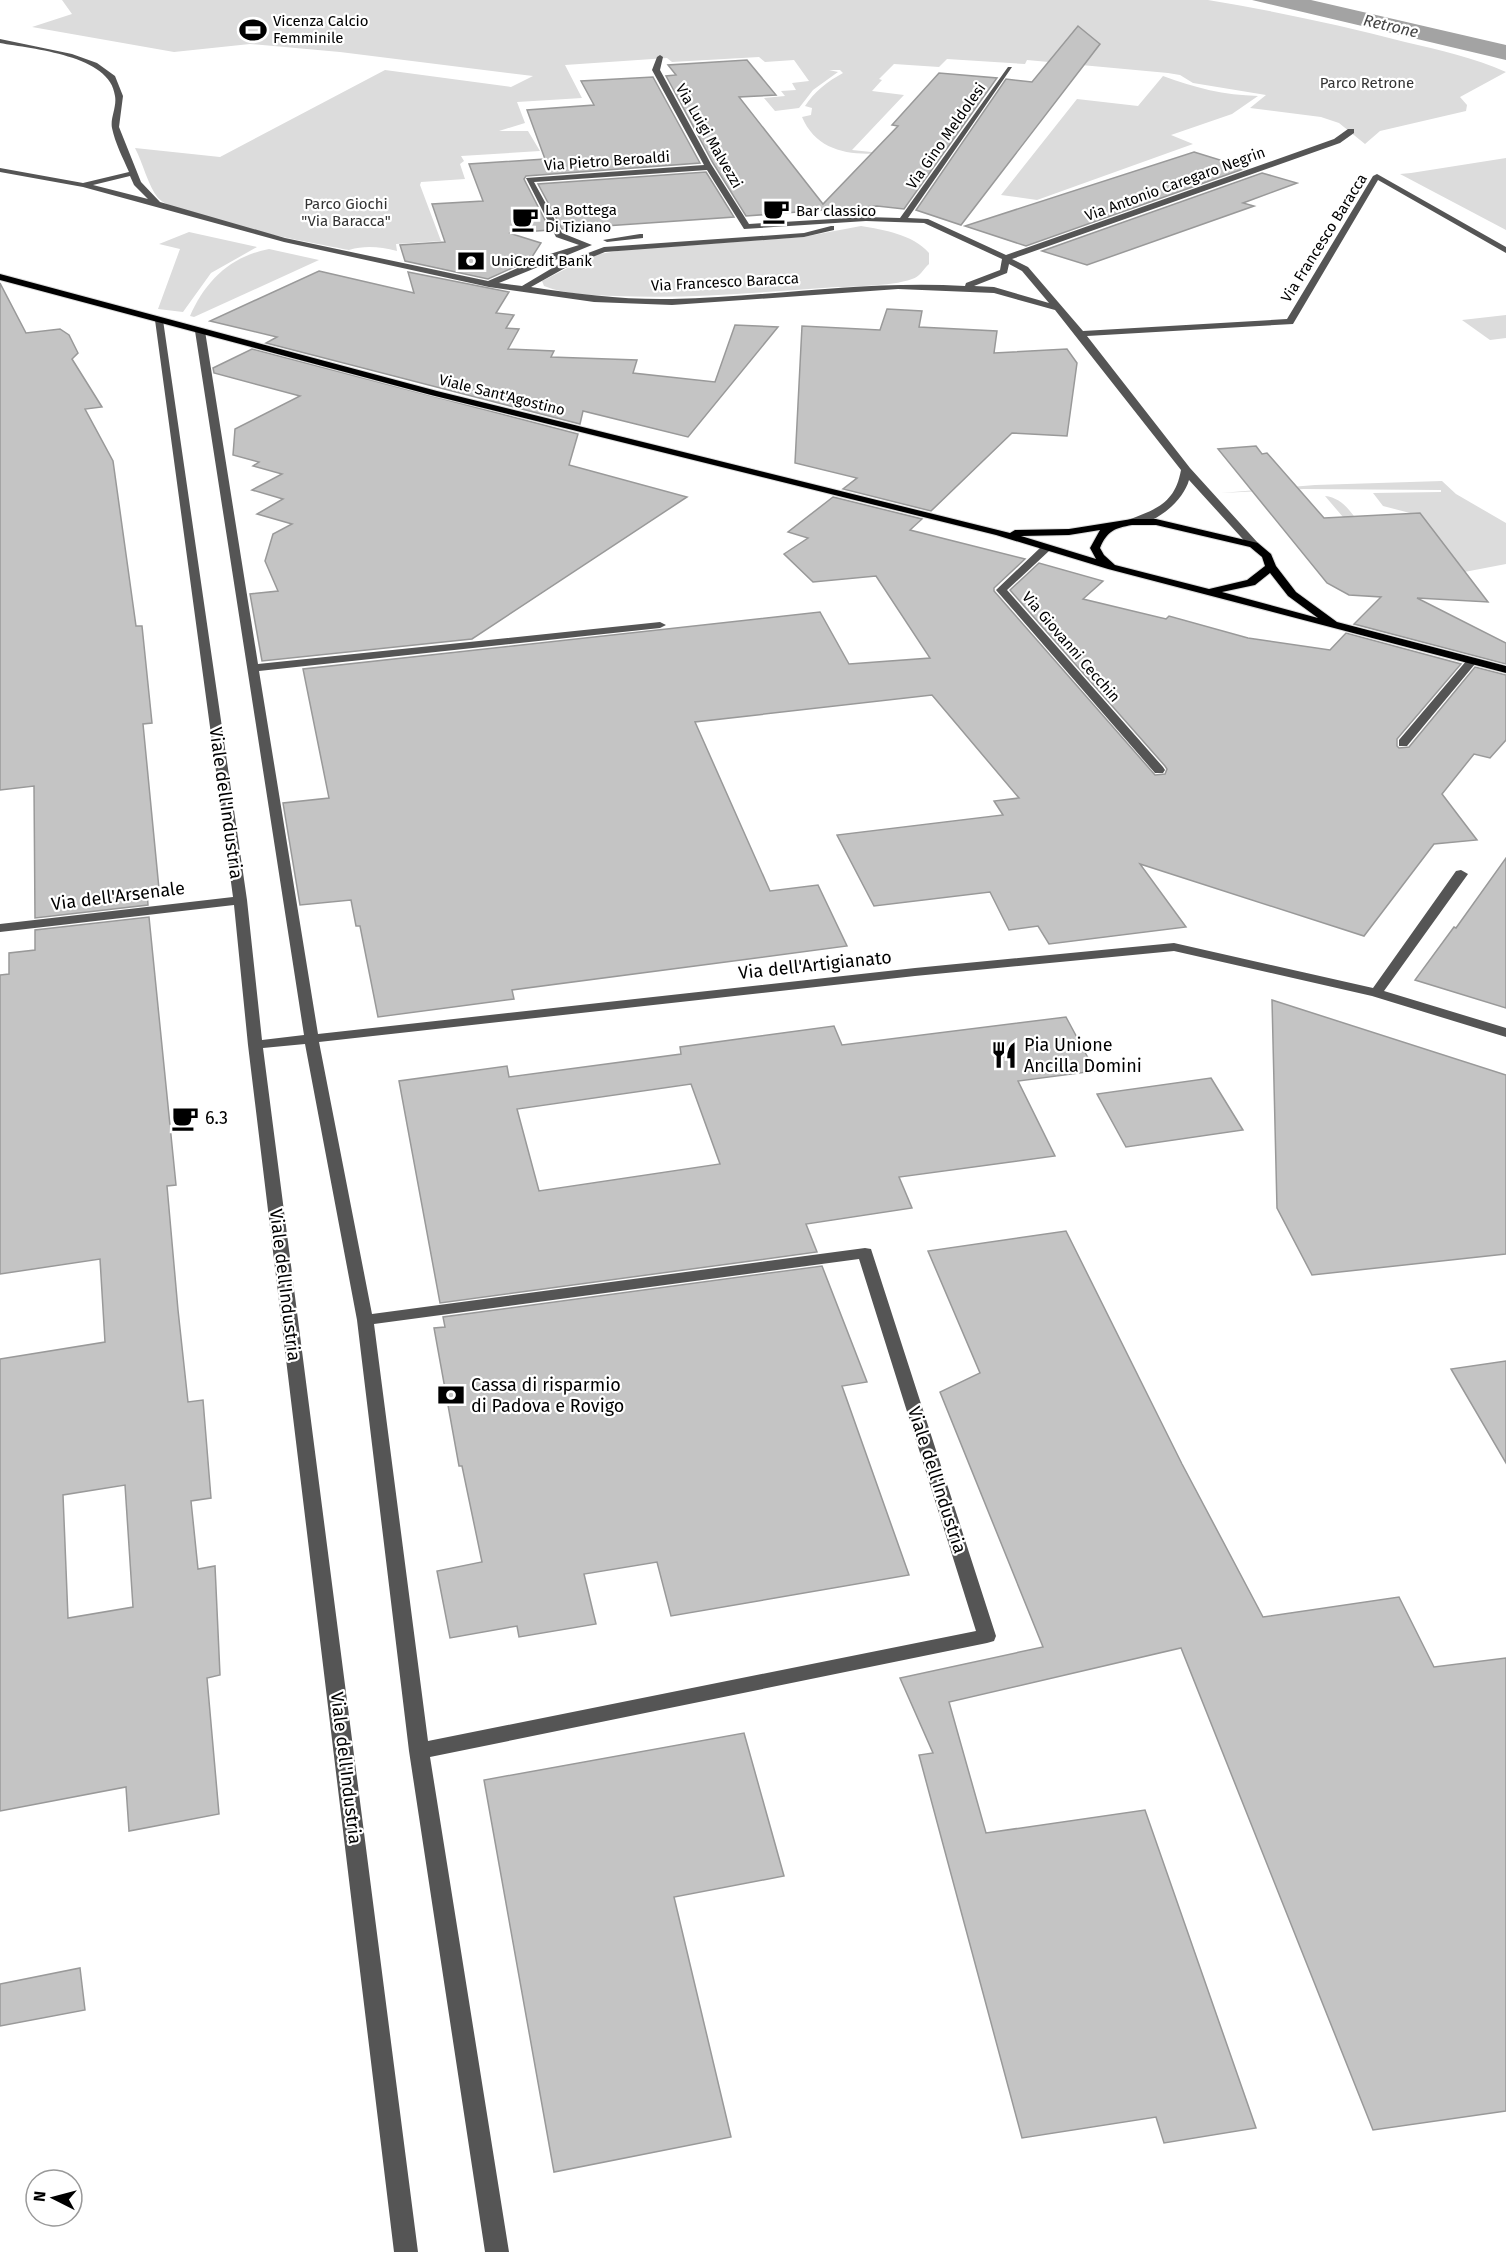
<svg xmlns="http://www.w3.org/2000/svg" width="1506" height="2252" font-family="'Fira Sans',sans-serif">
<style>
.green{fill:#dcdcdc}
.water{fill:#a3a3a3}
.building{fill:#c4c4c4;stroke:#999;stroke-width:1.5;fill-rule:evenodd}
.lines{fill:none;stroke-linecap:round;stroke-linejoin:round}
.major-casing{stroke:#dbdbdb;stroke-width:2}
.minor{fill:#555;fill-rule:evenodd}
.major{fill:#000;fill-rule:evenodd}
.labels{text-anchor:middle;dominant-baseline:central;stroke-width:4.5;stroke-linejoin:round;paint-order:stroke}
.far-poi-label{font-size:15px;fill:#000;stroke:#fff;text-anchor:start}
.far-park-label{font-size:15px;fill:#333;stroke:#fff}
.far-street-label{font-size:15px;fill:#000;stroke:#fff}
.far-water-label{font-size:16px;font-style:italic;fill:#444;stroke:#fff}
.street-label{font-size:18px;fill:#000;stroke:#fff}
.poi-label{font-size:18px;fill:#000;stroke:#fff;text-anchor:start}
</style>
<rect width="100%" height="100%" fill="#fff"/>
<g class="green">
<path d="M62,0h1146c66,11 132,25 197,42 34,8 70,16 101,30l-46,25 7,8 -1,6 -86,20 -15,13 -26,-21 -18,-6 -71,-9 16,-13 -73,-12 -13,-8 -12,-2 -141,-13 -2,4 -78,-5 -8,8 -45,-3 -15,15 3,1 -10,11 32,4 -52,55 29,3c-33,3 -65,-3 -79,-36l9,-2 1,-7 -7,-2c9,-14 23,-25 38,-33l-3,-3h-11l9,2 -25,18 -14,18 -24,3 -11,-13 21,-2 -4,-5 15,-1 -4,-7 17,-2 -15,-21 -29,2 -6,-5 -87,5 -5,-4 -102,7 17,33 -65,4 8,21 -26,8h29l12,20 -79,5 3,5 -4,3 5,15 -44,3 -1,3 21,56 -45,3 1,7c-17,-4 -31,-6 -48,-1 -34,-7 -172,-31 -191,-52 -10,-12 -15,-35 -23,-50l85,9 165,-87 126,17 22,-11 -193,-24 -90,-8 -76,8 -142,-25 40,-13z"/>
<path d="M1163,76c32,12 61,19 95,20l-26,18 -61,21 22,9 -156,56 -36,-5 76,-96 61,7z"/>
<polygon points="1506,158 1506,230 1400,174 1411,173"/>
<path d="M861,226c23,4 51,8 68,27v11c-6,5 -9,13 -17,15 -21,8 -66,7 -90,9 -69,5 -137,11 -206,8 -23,-1 -50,-1 -72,-10l-2,-5 51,-26 31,-5 179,-13z"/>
<polygon points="189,232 257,247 211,273 183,312 158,309 180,249 159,244"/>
<path d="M269,249l50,11 -125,57 -4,-1c15,-35 41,-60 79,-67z"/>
<polygon points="1506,315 1506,338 1490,340 1462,320"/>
<path d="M1442,481l14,13 50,29v41l-99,19 -35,-32 -47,-55c21,2 31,24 42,40l72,3 -19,-26h-10l-27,-7 -10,-13 68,-1v-2l-137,-1 -83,4 94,-8z"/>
</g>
<polygon class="water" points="1252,0 1311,0 1506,45 1506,60"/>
<g class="building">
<polygon points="1078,26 1100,44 961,225 916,210 1006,79 1032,82"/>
<polygon points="747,60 776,95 739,97 823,204 898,126 892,125 939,73 997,78 904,209 877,206 746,216 713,163 666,76 676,75 668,65"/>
<polygon points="653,77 700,163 526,176 524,179 550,230 509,233 541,243 530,260 488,279 405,261 400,245 445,242 432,204 483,201 469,164 545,159 527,110 594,105 581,81"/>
<polygon points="1194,152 1246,168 1026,246 965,226"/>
<polygon points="706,172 734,217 562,229 538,184"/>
<polygon points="1262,173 1297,183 1243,203 1254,206 1087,265 1042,251"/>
<polygon points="319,271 414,293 408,272 509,292 496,313 514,315 506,328 519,329 508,349 554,351 551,357 637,360 633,373 715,382 735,325 778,327 688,437 583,411 580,424 266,343 277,337 210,321"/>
<polygon points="0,283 26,333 60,329 69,335 78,353 72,359 102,407 85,409 113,461 136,626 142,626 152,723 143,724 159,889 147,891 148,905 35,918 34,786 0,790"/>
<polygon points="887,309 922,311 919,327 997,331 994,353 1067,349 1077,363 1067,436 1012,433 931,511 843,489 857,478 795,463 802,326 880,330"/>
<polygon points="252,349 578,434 569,465 687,497 472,639 262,661 250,594 278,591 265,561 273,534 292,524 257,514 283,499 252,490 282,474 253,466 259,462 233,455 235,429 300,396 214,373 213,368"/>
<polygon points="1256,446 1262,454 1267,453 1324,518 1420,513 1488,602 1417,598 1506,643 1506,664 1354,624 1381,597 1349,595 1327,583 1218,449"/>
<polygon points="833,497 922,519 910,530 1025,559 994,588 994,591 1155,775 1165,774 1167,769 1165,766 1010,590 1039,563 1103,581 1083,599 1166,619 1169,616 1248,638 1330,650 1346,633 1461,664 1397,739 1397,746 1399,748 1409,747 1475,667 1506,675 1506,740 1490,758 1474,754 1442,794 1477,840 1434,844 1364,936 1140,864 1186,927 1049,944 1038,926 1009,930 990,892 874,906 837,835 1003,815 994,801 1019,798 932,695 695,722 770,891 818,885 847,946 512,990 514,999 378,1017 360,926 356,926 351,900 300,905 283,803 329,798 303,669 820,612 849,664 930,658 876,576 813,582 784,554 808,538 788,532"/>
<polygon points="1506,858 1506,1008 1415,980 1454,927 1456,928"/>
<path d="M149,917l27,268 -9,1 11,124 10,92 15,-2 8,98 -20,3 7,68 17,-3 5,109 -13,3 12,136 -90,17 -3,-44 -126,24v-452l105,-17 -5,-83 -100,15v-299l9,-1v-21l26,-3v-20zM125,1485l8,122 -65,11 -5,-123z"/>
<polygon points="1272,1000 1506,1075 1506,1254 1312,1275 1277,1208"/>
<path d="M1066,1017l29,54 -77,10 37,75 -156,21 13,31 -106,16 11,28 -377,51 -41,-222 108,-15 2,11 172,-23 -1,-7 154,-21 8,19zM691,1084l29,80 -181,27 -22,-82z"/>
<polygon points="1211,1078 1243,1130 1126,1147 1097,1094"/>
<polygon points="1066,1231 1182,1464 1263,1617 1399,1597 1434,1667 1506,1658 1506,2111 1373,2130 1181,1648 949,1702 986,1833 1145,1810 1256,2128 1164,2143 1156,2117 1022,2138 919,1755 933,1753 900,1678 1043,1647 940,1392 980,1373 928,1251"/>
<polygon points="822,1266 867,1382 842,1386 909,1575 671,1616 657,1562 584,1574 596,1624 519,1637 517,1626 450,1638 437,1571 482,1562 462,1466 459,1466 434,1328 445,1327 443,1317"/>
<polygon points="1506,1361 1506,1463 1451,1369"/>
<polygon points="744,1733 784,1876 674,1897 731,2137 554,2172 484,1780"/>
<polygon points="80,1968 85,2010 0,2026 0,1984"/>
</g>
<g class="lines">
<defs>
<path id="major" d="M0,274l437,117 573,142 5,-3 54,-1 63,-10h24l102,24 13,11 5,12 20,26 41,30 169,44v7l-398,-104 -112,-34 -565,-140 -431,-115zM1132,525h24l94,22 12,10 3,9 -18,14 -38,9 -94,-24 -11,-10 -4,-7c7,-17 15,-20 32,-23zM1100,530l-10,18 6,11 -75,-23 48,-1zM1270,573l18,23 30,22 -96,-26 33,-7z"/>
</defs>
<use href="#major" class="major-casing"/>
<g class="minor">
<path d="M0,39l72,15 25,9 18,13 8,20 -4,31 22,55 19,20 125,36 203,43 62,-27 29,-9 -23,-8 -30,-59 178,-13 -52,-95 5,-13 3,-2 3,2 -3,13 51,94 38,60 117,-7 34,1 108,-151h4l-104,151 20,1 78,36 328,-116 14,-10h6v4l-14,10 -328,116 16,8 55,64 204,-12 86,-143 4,-2 129,73v6l-128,-73 -85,144 -206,12 103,132 68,75v4h-8l-61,-67c-6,22 -37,48 -61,44v-4c29,-11 47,-17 53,-50l-126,-160 -61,-17 -96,-4 -226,16 -78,-3 -105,-15 -205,-45 -201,-55 -83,-15v-4l83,15 46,-11c-6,-14 -14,-29 -17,-44 -2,-10 5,-21 3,-32 -4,-41 -83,-47 -115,-53zM707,170l37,59 122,-8 58,2 78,36 -2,11 -34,13 -1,3c-98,-6 -195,11 -293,13 -47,1 -94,-5 -141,-12l34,-19 40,-16 199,-15 30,-7v-4h-3l-27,7 -200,14 -45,17 -37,22 -23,-3 93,-38 -30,-12 -28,-51zM130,176l4,9 14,14 -55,-14zM1009,264l13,7 27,32 -55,-16 -20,-1 33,-13z"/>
<polygon points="640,234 643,234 643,238 607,242 603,240"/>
<path d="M159,317l4,3 84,580 15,140 42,-5 -109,-704 5,-3 5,3 53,333 402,-42 6,3 -6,3 -401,43 59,363 597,-66 259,-25 199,45 83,-117 5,-1 7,4 -84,117 122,37v9l-134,-41 -198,-45 -259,25 -596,66 53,272 493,-66 6,1 125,387 -2,5 -7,2 -557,114 79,495h-24l-76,-501 -52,-431 -52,-276 -42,4 155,1204h-24l-146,-1207 -14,-140 -234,27v-8l233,-27 -78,-577zM859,1259l117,372 -548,110 -54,-417z"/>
<polygon points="1045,546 1050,549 1049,551 1007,590 1163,767 1165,770 1163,773 1155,773 996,590 1041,547"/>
<polygon points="1471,659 1477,662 1475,664 1407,746 1399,746 1399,740 1467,660"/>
</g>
<use href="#major" class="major"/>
</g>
<defs>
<symbol id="stadium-bare" viewBox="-9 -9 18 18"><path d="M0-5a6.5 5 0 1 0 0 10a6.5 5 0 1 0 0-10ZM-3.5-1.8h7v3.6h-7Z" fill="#000" stroke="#fff" stroke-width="2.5" paint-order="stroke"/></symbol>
<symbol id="cafe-bare" viewBox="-9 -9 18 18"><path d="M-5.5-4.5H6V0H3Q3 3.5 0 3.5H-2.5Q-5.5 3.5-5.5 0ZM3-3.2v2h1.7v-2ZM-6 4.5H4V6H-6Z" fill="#000" stroke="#fff" stroke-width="2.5" paint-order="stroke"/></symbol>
<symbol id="bank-bare" viewBox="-9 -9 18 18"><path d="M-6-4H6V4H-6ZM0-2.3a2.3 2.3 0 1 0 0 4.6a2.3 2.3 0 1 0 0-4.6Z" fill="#000" stroke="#fff" stroke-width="2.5" paint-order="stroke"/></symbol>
<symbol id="restaurant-bare" viewBox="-9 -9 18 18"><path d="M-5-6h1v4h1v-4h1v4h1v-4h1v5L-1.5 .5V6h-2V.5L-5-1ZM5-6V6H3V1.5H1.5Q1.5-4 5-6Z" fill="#000" stroke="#fff" stroke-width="2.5" paint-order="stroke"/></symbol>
</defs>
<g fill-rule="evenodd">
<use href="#stadium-bare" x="234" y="11" width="38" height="38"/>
<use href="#cafe-bare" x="757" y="192" width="38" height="38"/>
<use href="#cafe-bare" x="506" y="200" width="38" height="38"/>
<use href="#bank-bare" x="452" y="242" width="38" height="38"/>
<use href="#restaurant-bare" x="985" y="1036" width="38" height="38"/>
<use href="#cafe-bare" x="166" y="1099" width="38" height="38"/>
<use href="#bank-bare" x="432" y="1376" width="38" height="38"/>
</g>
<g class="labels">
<g class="far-poi-label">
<text x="273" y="21">Vicenza Calcio<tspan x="273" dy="17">Femminile</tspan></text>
<text x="545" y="210">La Bottega<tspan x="545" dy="17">Di Tiziano</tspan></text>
<text x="796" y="211">Bar classico</text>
<text x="491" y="261">UniCredit Bank</text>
</g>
<g class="far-park-label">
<text x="1367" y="83">Parco Retrone</text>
<text x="346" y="204">Parco Giochi<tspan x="346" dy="17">"Via Baracca"</tspan></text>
</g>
<g class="far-street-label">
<text transform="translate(709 136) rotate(60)">Via Luigi Malvezzi</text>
<text transform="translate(946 136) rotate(-55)">Via Gino Meldolesi</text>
<text transform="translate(607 161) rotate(-4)">Via Pietro Beroaldi</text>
<text transform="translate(1175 184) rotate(-20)">Via Antonio Caregaro Negrin</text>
<text transform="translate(1324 238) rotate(-58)">Via Francesco Baracca</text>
<text transform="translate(725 282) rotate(-3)">Via Francesco Baracca</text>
<text transform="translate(502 395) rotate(14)">Viale Sant'Agostino</text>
<text transform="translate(1071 647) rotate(49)">Via Giovanni Cecchin</text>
</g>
<g class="far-water-label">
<text transform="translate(1391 26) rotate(13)">Retrone</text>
</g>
<g class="street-label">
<text transform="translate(226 803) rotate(82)">Viale dell'Industria</text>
<text transform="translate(118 896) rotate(-7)">Via dell'Arsenale</text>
<text transform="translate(815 965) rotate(-6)">Via dell'Artigianato</text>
<text transform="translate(285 1285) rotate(83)">Viale dell'Industria</text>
<text transform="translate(937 1480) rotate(72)">Viale dell'Industria</text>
<text transform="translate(346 1768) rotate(83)">Viale dell'Industria</text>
</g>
<g class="poi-label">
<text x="1024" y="1045">Pia Unione<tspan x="1024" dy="21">Ancilla Domini</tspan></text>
<text x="205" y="1118">6.3</text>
<text x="471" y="1385">Cassa di risparmio<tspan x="471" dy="21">di Padova e Rovigo</tspan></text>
</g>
</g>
<g transform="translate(54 2198) rotate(276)"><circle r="28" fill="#ffffff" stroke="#999999" stroke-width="1.5"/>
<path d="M0-4.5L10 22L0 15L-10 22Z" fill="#000000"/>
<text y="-9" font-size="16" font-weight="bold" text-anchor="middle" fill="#000000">N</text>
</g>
</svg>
